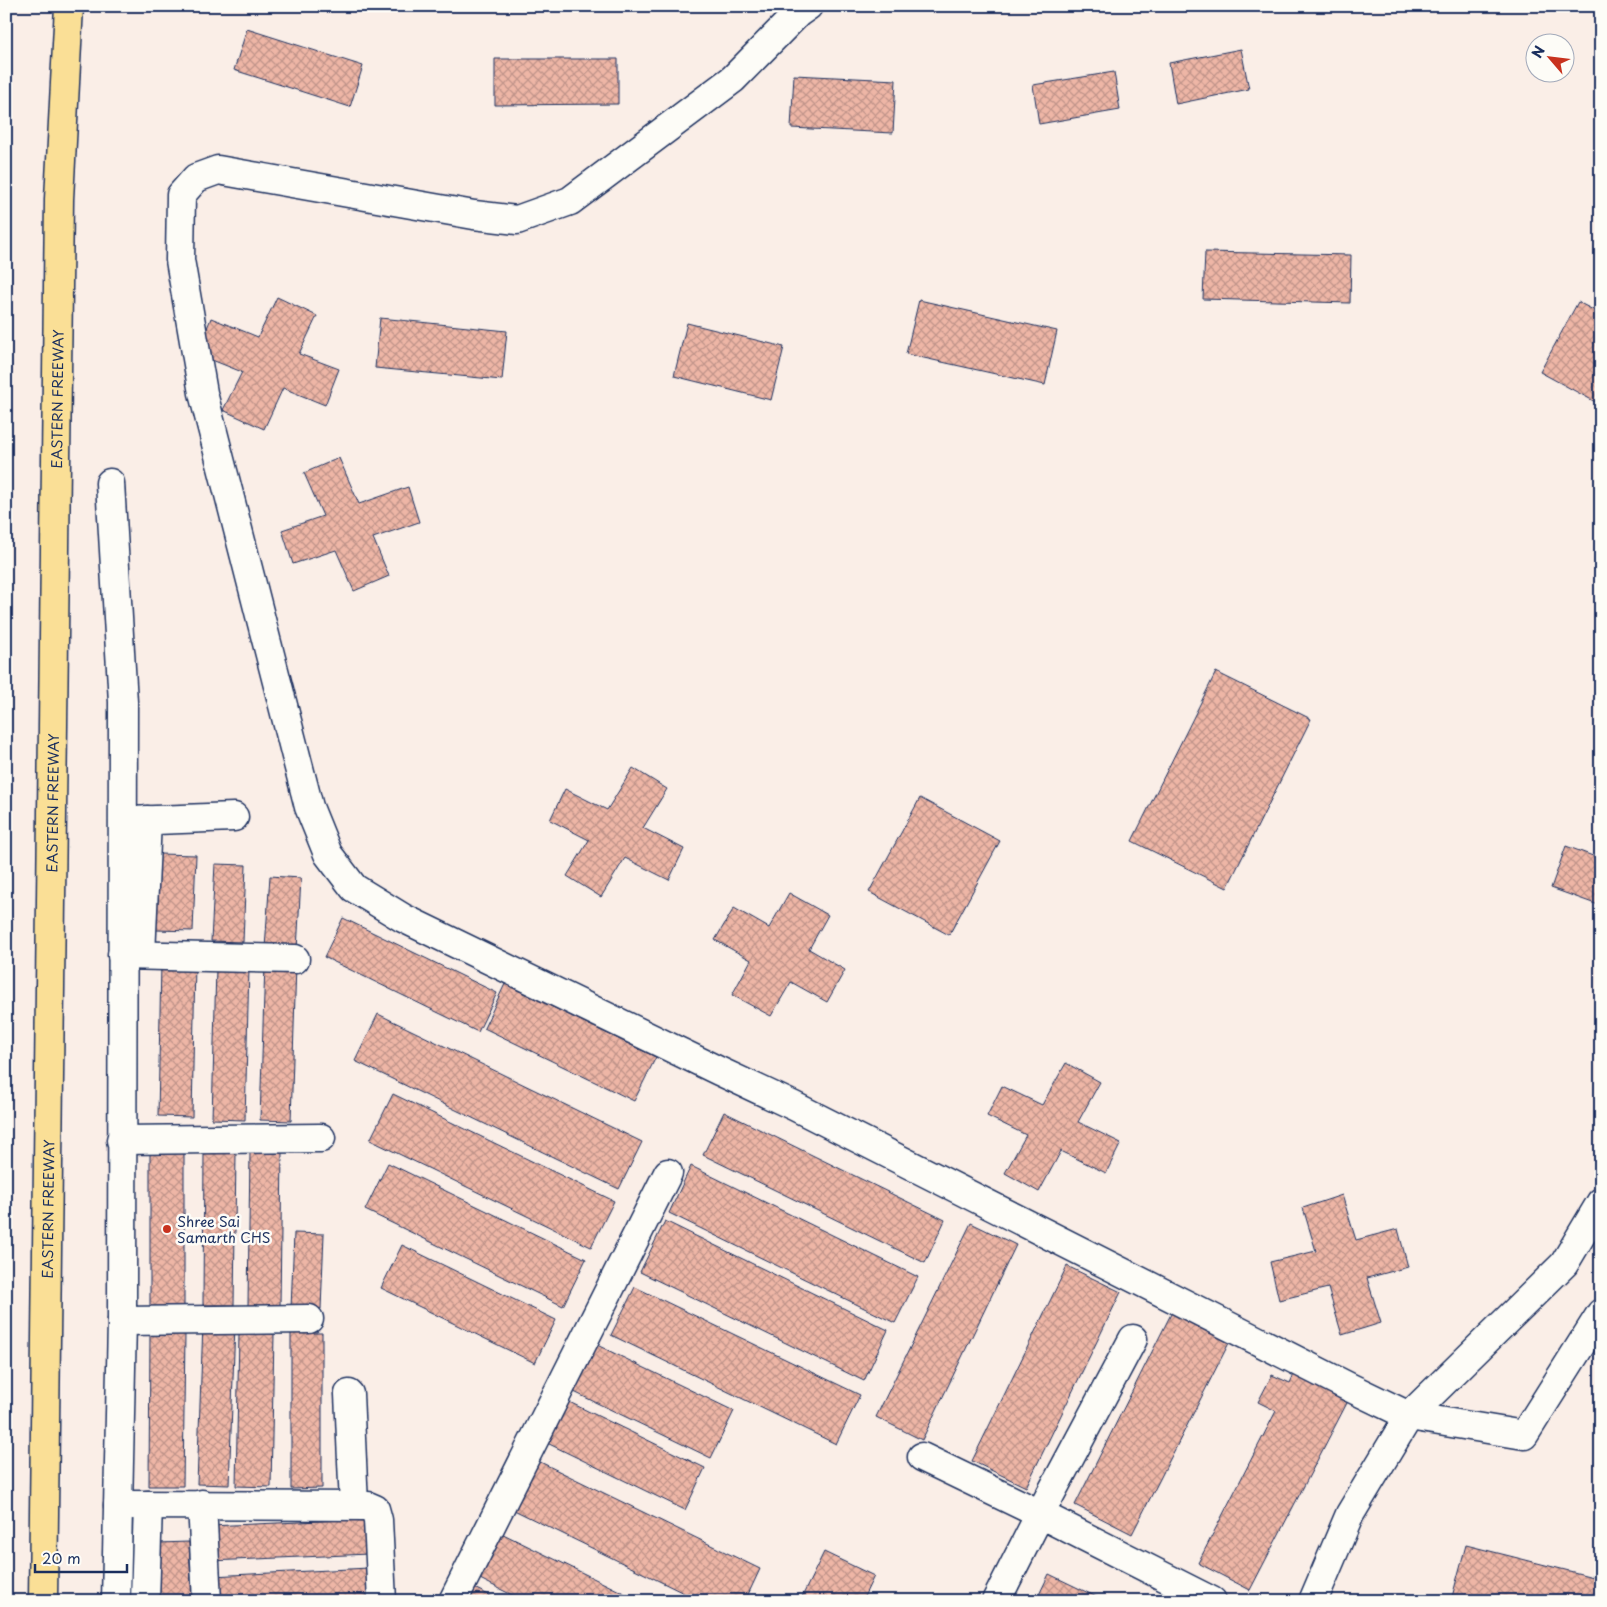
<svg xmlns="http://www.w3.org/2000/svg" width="1607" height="1607" font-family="'Playpen Sans',sans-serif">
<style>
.building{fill:url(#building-cross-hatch);stroke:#1b2f5e}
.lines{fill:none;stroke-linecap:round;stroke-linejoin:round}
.street-casing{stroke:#1b2f5e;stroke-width:31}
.highway-casing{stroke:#1b2f5e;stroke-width:31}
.street{stroke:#fdfcf7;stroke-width:28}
.highway{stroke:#fadf96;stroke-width:28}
.poi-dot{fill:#c8321e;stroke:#fdfcf7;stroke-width:2}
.labels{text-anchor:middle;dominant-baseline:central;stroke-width:5;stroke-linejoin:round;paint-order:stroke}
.street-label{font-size:14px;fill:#1b2f5e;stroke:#fdfcf7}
.poi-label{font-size:14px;fill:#1b2f5e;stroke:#fdfcf7;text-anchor:start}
</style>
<defs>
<pattern id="building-cross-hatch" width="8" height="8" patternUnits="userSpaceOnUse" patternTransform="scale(1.25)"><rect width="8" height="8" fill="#eeb6a6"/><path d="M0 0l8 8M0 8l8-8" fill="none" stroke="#c0948a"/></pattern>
</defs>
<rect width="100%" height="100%" fill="#faeee7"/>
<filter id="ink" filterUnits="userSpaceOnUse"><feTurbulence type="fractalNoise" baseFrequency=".02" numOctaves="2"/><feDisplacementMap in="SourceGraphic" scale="10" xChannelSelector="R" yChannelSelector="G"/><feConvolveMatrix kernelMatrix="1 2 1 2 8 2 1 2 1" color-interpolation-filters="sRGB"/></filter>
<g filter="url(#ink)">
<g class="building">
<polygon points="247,29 363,66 350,107 234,70"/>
<polygon points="1241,49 1249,89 1176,104 1169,63"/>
<polygon points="495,59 618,59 618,104 495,105"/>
<polygon points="1114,72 1120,110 1039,124 1033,85"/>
<polygon points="794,75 896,80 893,133 791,128"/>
<polygon points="1205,252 1351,255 1350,303 1203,299"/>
<polygon points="277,297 317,316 299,354 339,369 325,405 283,388 264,429 223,410 242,372 197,354 211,318 258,337"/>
<polygon points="919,300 1057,331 1045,385 906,354"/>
<polygon points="1578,302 1601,314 1601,405 1540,372"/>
<polygon points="380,318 507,331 502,380 375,368"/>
<polygon points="687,323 784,347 771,400 674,376"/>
<polygon points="339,458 359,504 408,487 419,522 373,538 389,576 354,591 336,550 293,564 282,530 323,516 304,473"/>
<polygon points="1216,672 1311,719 1227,888 1132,841"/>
<polygon points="633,768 667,789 643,828 684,849 669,880 625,858 601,897 567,876 589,840 550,820 565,789 607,810"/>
<polygon points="920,798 1000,841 949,935 869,892"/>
<polygon points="1566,846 1601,859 1601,906 1551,888"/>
<polygon points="159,854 196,855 193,931 156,930"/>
<polygon points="215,864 246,865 243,942 211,941"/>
<polygon points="270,876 301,878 297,950 265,948"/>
<polygon points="789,893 828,915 809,949 845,970 827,1002 791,982 771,1016 732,995 751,960 715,940 734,908 769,928"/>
<polygon points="343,918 497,993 478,1032 324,957"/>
<polygon points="161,963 195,963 192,1117 158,1116"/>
<polygon points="265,963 296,964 291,1121 260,1120"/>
<polygon points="216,967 249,968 245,1120 212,1119"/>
<polygon points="505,984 656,1057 634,1101 484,1028"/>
<polygon points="378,1014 642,1142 619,1189 355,1061"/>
<polygon points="1066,1063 1100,1082 1078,1122 1121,1143 1106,1173 1061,1151 1039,1192 1005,1173 1026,1135 987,1116 1002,1086 1042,1105"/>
<polygon points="393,1094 614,1201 591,1247 370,1140"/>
<polygon points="724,1112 945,1220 925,1263 703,1155"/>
<polygon points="184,1150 184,1307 150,1307 150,1151"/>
<polygon points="250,1151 282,1151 280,1306 248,1306"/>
<polygon points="204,1152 236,1152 234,1305 203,1305"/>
<polygon points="388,1163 586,1259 563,1306 365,1210"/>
<polygon points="691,1166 918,1277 895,1323 669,1213"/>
<polygon points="1342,1195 1356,1240 1398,1229 1408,1267 1367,1278 1381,1323 1342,1335 1328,1288 1279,1300 1270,1262 1316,1251 1303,1208"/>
<polygon points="665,1221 888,1330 864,1381 640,1272"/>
<polygon points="971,1223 1016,1245 922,1440 876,1417"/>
<polygon points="294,1233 324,1234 321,1309 291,1309"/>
<polygon points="402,1245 556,1320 535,1363 381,1288"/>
<polygon points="1067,1266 1121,1292 1026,1487 972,1461"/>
<polygon points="635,1287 860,1395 836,1444 611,1335"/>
<polygon points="1172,1312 1230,1341 1132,1534 1075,1505"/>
<polygon points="203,1324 235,1325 229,1485 197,1484"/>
<polygon points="150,1332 185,1333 183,1486 149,1486"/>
<polygon points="291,1333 322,1333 322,1488 291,1489"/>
<polygon points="239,1334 274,1334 271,1487 236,1486"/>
<polygon points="595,1344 734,1411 711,1458 572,1391"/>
<polygon points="1294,1374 1348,1401 1250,1590 1198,1563 1276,1411 1258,1402 1272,1375 1290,1383"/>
<polygon points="563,1399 705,1468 685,1510 543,1441"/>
<polygon points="534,1459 760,1569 745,1601 700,1601 510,1508"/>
<polygon points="367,1519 369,1554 211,1561 210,1526"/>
<polygon points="495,1530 640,1601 524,1601 472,1575"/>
<polygon points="189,1542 192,1601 160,1601 158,1543"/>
<polygon points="1466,1545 1601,1579 1601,1601 1466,1601 1452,1597"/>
<polygon points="824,1552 874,1576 862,1601 800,1601"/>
<polygon points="369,1568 371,1601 213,1601 212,1576"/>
<polygon points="1049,1574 1105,1601 1036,1601"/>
<polygon points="468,1585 501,1601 461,1601"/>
</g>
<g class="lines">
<defs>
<g id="street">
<polyline points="808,6 798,13 733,79 570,201 517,220 474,215 218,170 196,178 181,195 180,260 203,393 309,807 328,854 354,888 403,918 719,1071 794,1106 1349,1387 1409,1416 1524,1435 1601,1313"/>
<polyline points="110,483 123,702 122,1321 116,1601"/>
<polyline points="129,821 234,817"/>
<polyline points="122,955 295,959"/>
<polyline points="141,955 147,820"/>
<polyline points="121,1140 321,1138"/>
<polyline points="122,1321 309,1319"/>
<polyline points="349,1394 354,1505"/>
<polyline points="922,1457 1040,1514 1212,1601"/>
<polyline points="202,1504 207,1601"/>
<polyline points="118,1505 368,1506 375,1509 378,1520 382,1601"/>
<polyline points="145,1601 148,1505"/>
<polyline points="453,1601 668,1173"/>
<polyline points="996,1601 1040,1514 1133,1339"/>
<polyline points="1313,1601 1350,1514 1409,1416 1564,1264 1601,1202"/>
</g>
<g id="highway">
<path id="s1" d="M43,1601l16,-1402 10,-193"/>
</g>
</defs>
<use href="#street" class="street-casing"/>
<use href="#highway" class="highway-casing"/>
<use href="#street" class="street"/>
<use href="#highway" class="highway"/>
</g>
</g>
<circle class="poi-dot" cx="167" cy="1229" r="5"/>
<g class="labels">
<g class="street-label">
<text stroke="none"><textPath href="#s1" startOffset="1202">EASTERN FREEWAY</textPath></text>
<text stroke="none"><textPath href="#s1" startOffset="798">EASTERN FREEWAY</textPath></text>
<text stroke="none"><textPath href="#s1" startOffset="392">EASTERN FREEWAY</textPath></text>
</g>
<g class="poi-label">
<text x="177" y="1221">Shree Sai<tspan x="177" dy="16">Samarth CHS</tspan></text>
</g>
</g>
<rect width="1607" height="1607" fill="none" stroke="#fdfcf7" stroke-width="25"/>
<rect x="12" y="12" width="1582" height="1582" fill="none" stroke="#1b2f5e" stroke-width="2" filter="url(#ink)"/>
<g transform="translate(1550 58) rotate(298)"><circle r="24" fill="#fdfcf7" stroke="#a3aaba"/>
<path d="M0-4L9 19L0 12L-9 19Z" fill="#c8321e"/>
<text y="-8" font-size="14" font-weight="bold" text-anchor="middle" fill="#1b2f5e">N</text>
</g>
<path d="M35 1564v8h92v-8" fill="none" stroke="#1b2f5e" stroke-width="2.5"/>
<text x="42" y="1564" font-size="15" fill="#1b2f5e" stroke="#fdfcf7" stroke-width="4" paint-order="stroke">20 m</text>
</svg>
